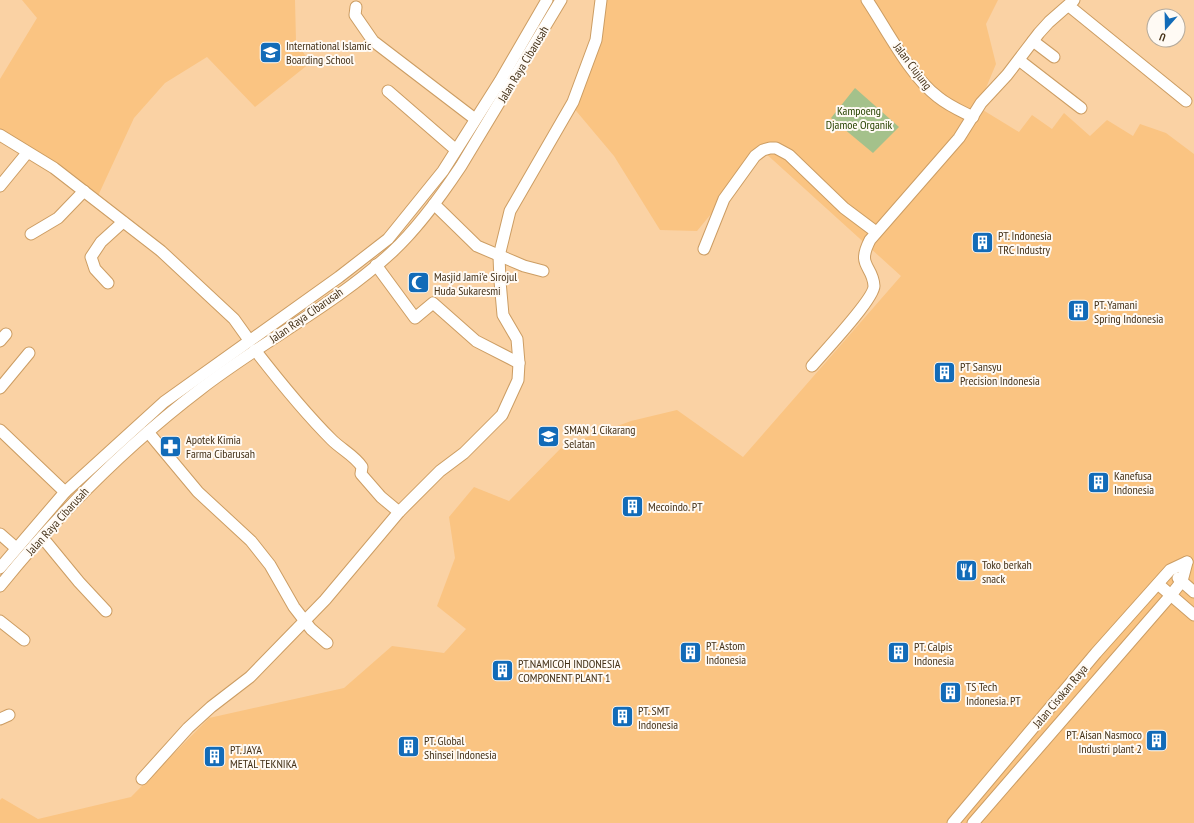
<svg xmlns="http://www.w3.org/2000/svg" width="1194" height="823" font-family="'PT Sans Narrow',sans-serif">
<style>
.built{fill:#fac482}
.green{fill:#a4c18b}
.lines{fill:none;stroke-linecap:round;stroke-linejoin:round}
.minor-casing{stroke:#cc9d63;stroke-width:13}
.minor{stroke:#fff;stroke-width:11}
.labels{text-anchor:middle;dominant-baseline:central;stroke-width:4;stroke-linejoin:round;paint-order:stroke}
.poi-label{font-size:12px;fill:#443118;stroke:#fffaf4;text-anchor:start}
.street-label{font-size:12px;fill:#443118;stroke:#fffaf4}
.park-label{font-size:12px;fill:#294403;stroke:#fffaf4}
</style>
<rect width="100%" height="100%" fill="#fad2a4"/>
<g class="built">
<polygon points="22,0 295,0 296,41 310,63 255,107 207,57 165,83 134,118 97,198 0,135 0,79 37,18"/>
<polygon points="601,0 998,0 986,24 996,64 978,107 1019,132 1032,115 1052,129 1064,113 1090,136 1107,120 1133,136 1140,124 1166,133 1194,154 1194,823 0,823 0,800 2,798 38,819 131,797 209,718 344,688 392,646 444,653 466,629 437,606 455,558 449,517 474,487 509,501 563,446 631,421 677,410 743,457 901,276 763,151 697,231 660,230 614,156 572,106 596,40"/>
</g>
<polygon class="green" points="855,88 899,127 873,153 831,118"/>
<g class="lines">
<defs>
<g id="minor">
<path d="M867,0c20,30 43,76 71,97 11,9 23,14 35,20"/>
<polyline points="1069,6 1186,101"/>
<polyline points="356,7 355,15 373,41 475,119"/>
<polyline points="1033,41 1054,57"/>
<polyline points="1019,60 1081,108"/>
<polyline points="388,91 456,150"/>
<polyline points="0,135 54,168 161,251 234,319 249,340"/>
<polyline points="0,186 27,153"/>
<polyline points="434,204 477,246 524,266 543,271"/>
<polyline points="31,234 58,218 84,191"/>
<polyline points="704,249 724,199 755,156 763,150 770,148 776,148 789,155 844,208 876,232"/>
<polyline points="376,265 415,318 433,303 476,341 519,363"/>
<polyline points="108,283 95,269 91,257 101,242 123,222"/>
<polyline points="0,341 6,334"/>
<path d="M255,350c24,31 49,62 77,90 9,9 23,16 30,27l-1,7 20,23 18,15"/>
<path d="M812,366c11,-13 62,-67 62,-80 -1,-21 -18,-19 -4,-46l89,-102 22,-35 26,-28 32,-42 10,-11 25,-22"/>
<polyline points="0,388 29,353"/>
<polyline points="0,430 65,492"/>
<polyline points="148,432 198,492 251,541 270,565 294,607 311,629 327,643"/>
<polyline points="0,534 16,548"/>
<polyline points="42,537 79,582 106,611"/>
<polyline points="0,568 65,492 164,402 339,277 388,239 443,171 500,81 547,0"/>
<polyline points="1178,578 1194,592"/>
<polyline points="1158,584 1194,615"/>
<path d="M0,586c60,-74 127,-141 202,-198 61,-47 134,-84 190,-136 27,-25 49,-56 69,-86l100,-166"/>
<polyline points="0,621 24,640"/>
<polyline points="0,719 9,715"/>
<polyline points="142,779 188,728 211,707 250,677 325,600 399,512 440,471 464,453 502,415 518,380 519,363 517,339 503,315 500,281 499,256 510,211 573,102 596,40 601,0"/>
<polyline points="953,823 1096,653 1170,570 1187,562"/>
<polyline points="973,823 1171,595 1182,581 1187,562"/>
</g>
</defs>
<use href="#minor" class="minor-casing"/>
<use href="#minor" class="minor"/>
</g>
<defs>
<symbol id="school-square" viewBox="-11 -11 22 22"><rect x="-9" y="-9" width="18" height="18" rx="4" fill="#126bb8" stroke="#fffaf4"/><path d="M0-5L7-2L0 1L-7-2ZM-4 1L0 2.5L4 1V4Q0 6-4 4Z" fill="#fff"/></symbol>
<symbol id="building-square" viewBox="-11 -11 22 22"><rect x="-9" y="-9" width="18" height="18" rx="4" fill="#126bb8" stroke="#fffaf4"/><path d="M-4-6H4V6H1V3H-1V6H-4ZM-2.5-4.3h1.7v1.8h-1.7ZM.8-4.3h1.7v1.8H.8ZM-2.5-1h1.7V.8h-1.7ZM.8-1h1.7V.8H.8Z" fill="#fff"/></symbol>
<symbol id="mosque-square" viewBox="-11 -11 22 22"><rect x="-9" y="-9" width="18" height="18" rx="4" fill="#126bb8" stroke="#fffaf4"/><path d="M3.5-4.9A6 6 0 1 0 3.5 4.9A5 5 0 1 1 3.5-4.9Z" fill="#fff"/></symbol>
<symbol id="pharmacy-square" viewBox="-11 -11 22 22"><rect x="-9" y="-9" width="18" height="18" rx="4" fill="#126bb8" stroke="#fffaf4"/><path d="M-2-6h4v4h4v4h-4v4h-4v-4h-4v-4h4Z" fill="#fff"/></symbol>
<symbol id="restaurant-square" viewBox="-11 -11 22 22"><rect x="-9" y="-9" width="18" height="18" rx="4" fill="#126bb8" stroke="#fffaf4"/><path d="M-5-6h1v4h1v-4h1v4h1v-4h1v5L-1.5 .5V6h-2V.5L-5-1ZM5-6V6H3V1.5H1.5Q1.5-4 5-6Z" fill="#fff"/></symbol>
</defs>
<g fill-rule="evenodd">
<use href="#school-square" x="258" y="40" width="25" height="25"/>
<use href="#building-square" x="970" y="230" width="25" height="25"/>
<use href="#mosque-square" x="406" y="270" width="25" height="25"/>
<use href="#building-square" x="1066" y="298" width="25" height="25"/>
<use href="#building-square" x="932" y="360" width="25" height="25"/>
<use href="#school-square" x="536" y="424" width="25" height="25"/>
<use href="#pharmacy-square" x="158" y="434" width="25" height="25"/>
<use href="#building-square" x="1086" y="470" width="25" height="25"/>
<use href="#building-square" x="620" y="494" width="25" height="25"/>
<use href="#restaurant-square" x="954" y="558" width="25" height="25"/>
<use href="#building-square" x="678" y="640" width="25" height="25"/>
<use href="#building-square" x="886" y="640" width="25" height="25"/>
<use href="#building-square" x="490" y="658" width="25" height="25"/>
<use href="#building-square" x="938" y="680" width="25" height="25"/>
<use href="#building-square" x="610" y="704" width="25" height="25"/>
<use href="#building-square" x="1144" y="728" width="25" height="25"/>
<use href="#building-square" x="396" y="734" width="25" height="25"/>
<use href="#building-square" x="202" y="744" width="25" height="25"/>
</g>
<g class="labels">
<g class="poi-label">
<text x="286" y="45">International Islamic<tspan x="286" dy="14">Boarding School</tspan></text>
<text x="998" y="235">PT. Indonesia<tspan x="998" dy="14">TRC Industry</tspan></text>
<text x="434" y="276">Masjid Jami'e Sirojul<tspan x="434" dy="14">Huda Sukaresmi</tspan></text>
<text x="1094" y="304">PT. Yamani<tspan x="1094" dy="14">Spring Indonesia</tspan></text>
<text x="960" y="366">PT Sansyu<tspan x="960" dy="14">Precision Indonesia</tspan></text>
<text x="564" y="429">SMAN 1 Cikarang<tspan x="564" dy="14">Selatan</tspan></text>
<text x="186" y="439">Apotek Kimia<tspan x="186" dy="14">Farma Cibarusah</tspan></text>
<text x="1114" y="475">Kanefusa<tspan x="1114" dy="14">Indonesia</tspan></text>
<text x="648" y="506">Mecoindo. PT</text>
<text x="982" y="564">Toko berkah<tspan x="982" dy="14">snack</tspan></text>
<text x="706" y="645">PT. Astom<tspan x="706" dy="14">Indonesia</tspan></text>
<text x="914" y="646">PT. Calpis<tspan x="914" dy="14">Indonesia</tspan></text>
<text x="518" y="663">PT.NAMICOH INDONESIA<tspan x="518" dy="14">COMPONENT PLANT 1</tspan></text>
<text x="966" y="686">TS Tech<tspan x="966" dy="14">Indonesia. PT</tspan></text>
<text x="638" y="710">PT. SMT<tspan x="638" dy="14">Indonesia</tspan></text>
<text x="1142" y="734" text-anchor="end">PT. Aisan Nasmoco<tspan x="1142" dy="14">Industri plant 2</tspan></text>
<text x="424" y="740">PT. Global<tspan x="424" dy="14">Shinsei Indonesia</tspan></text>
<text x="230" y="749">PT. JAYA<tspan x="230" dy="14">METAL TEKNIKA</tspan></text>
</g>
<g class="street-label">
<text transform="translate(523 64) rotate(-59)">Jalan Raya Cibarusah</text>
<text transform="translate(913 66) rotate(53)">Jalan Ciujung</text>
<text transform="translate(306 315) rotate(-35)">Jalan Raya Cibarusah</text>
<text transform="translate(57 521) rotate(-48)">Jalan Raya Cibarusah</text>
<text transform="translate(1060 696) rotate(-50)">Jalan Cisokan Raya</text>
</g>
<g class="park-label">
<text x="859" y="110">Kampoeng<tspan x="859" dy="14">Djamoe Organik</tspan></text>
</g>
</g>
<g transform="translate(1166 28) rotate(200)"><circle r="19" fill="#fffaf4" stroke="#b4aa9c"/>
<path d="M0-3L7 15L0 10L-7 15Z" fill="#126bb8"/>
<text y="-6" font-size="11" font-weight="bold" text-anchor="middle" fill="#443118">U</text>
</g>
</svg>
